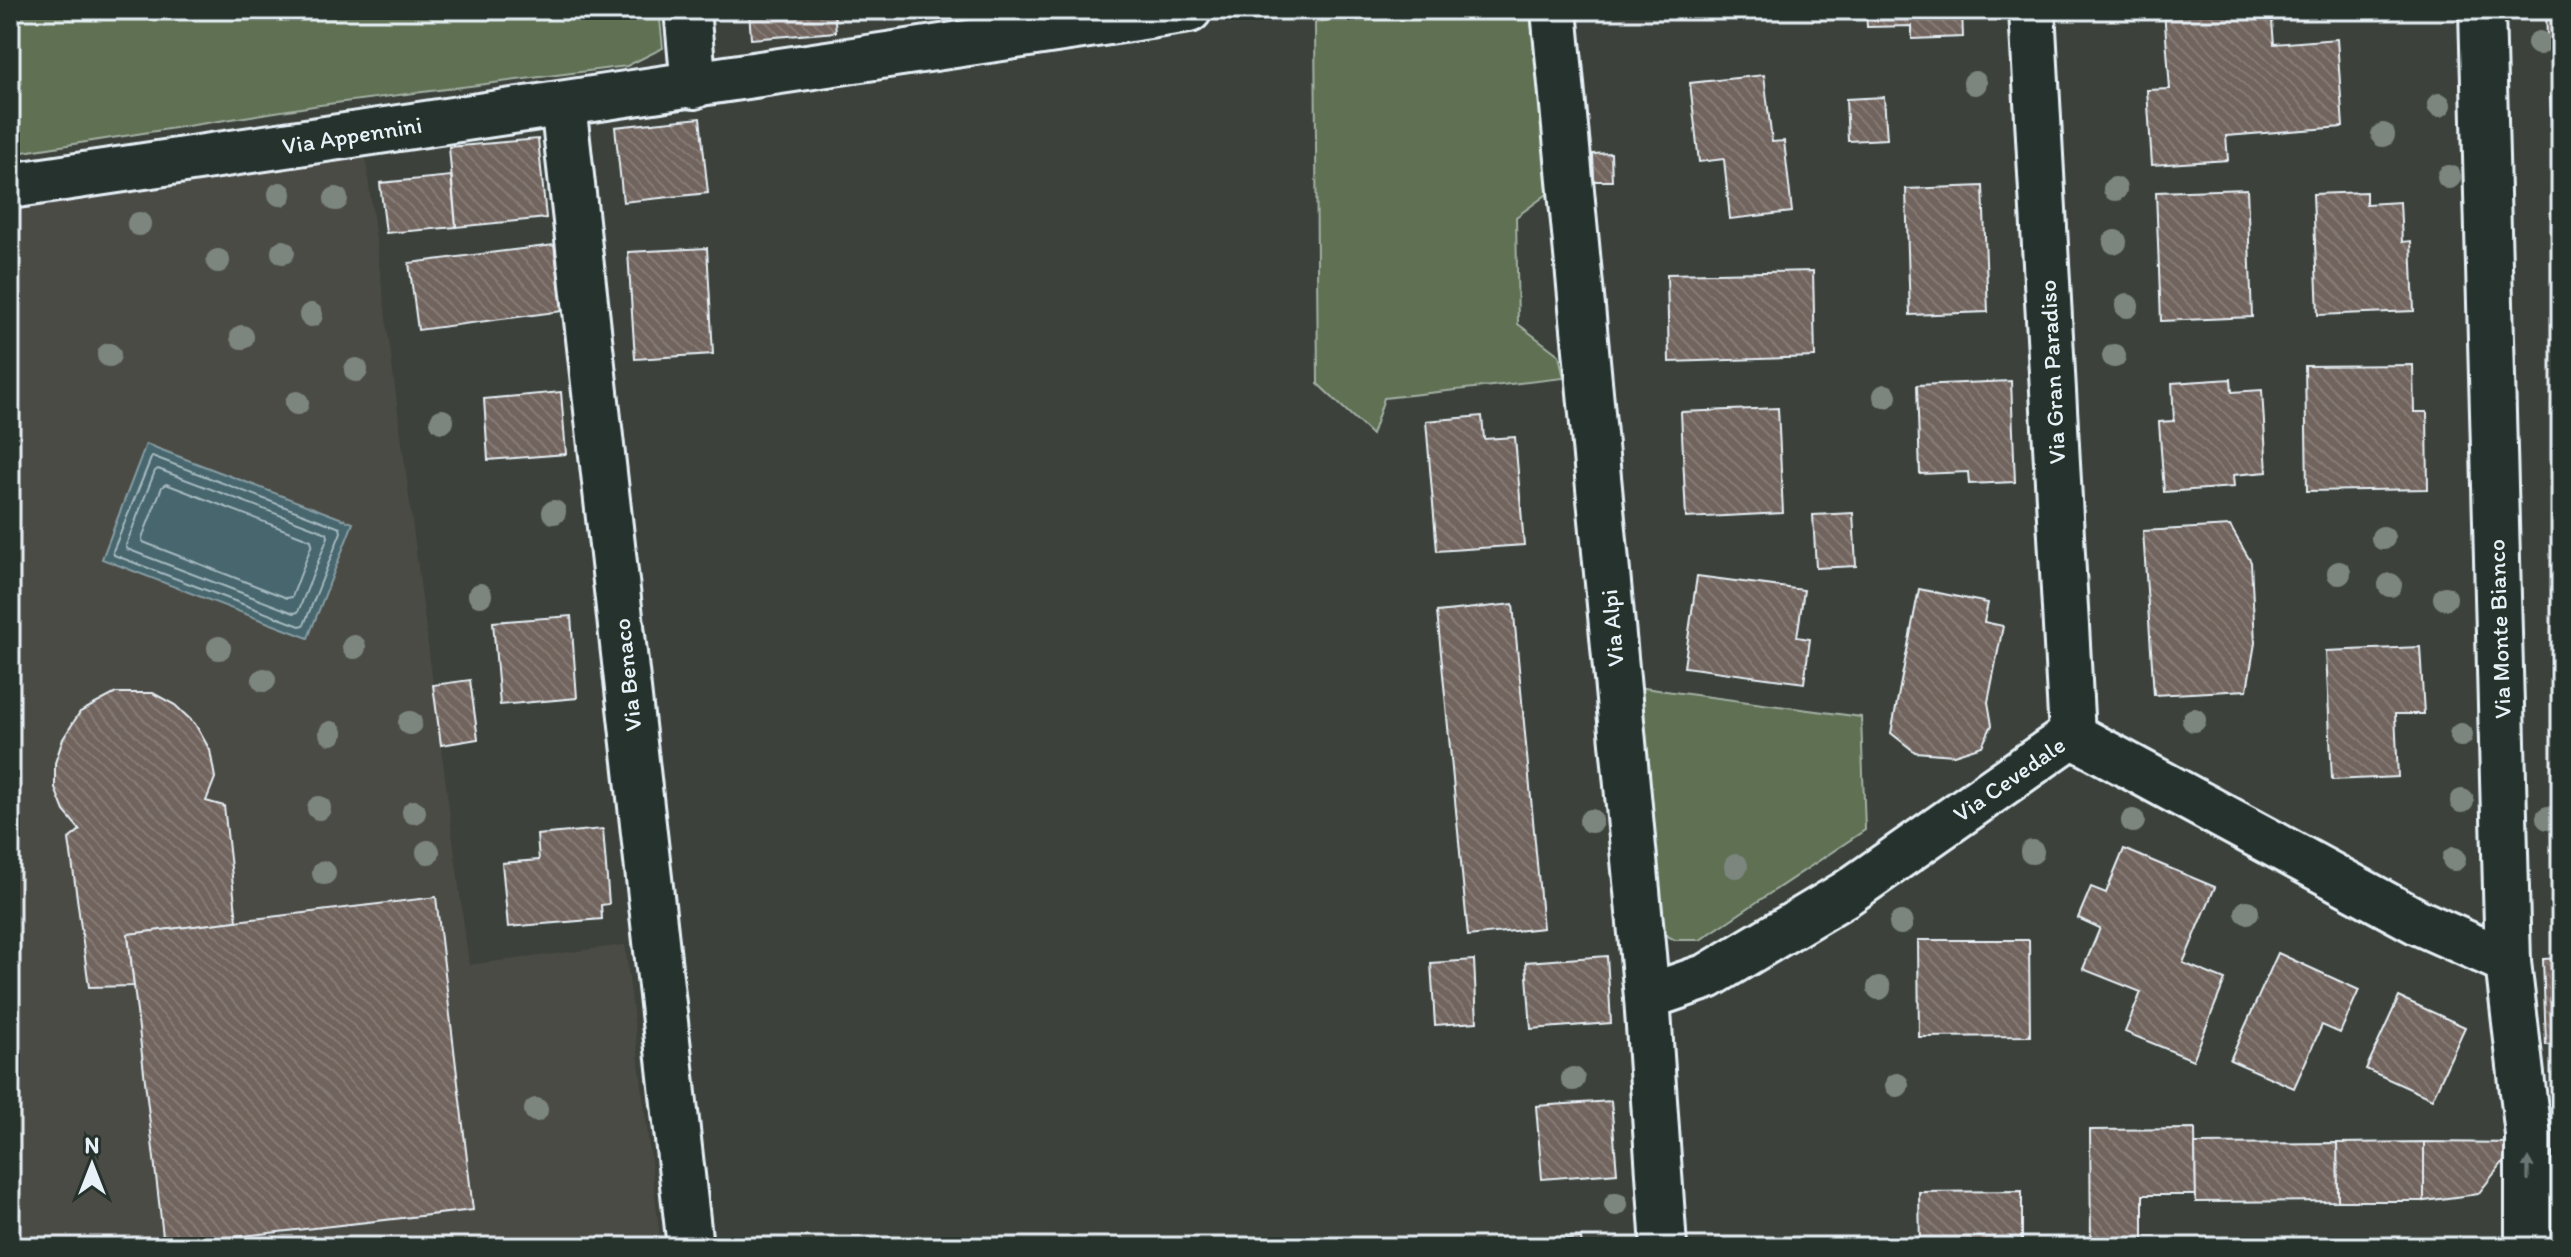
<svg xmlns="http://www.w3.org/2000/svg" width="2571" height="1257" font-family="Itim,sans-serif">
<style>
.built{fill:#4c4c45}
.grass{fill:#5f7052;stroke:#a4b0a5;stroke-width:2}
.water{fill:#46666d;stroke:#879ea5;stroke-width:2}
.lines{fill:none;stroke-linecap:round;stroke-linejoin:round}
.shore{stroke:#a7b9c0;stroke-width:2}
.building{fill:url(#building-back-hatch);stroke:#e8f1f8;stroke-width:2}
.street-casing{stroke:#e8f1f8;stroke-width:50}
.street{stroke:#26332d;stroke-width:44}
.tree{fill:#7c867f}
.oneway{fill:#6a7674}
.labels{text-anchor:middle;dominant-baseline:central;stroke-width:8;stroke-linejoin:round;paint-order:stroke}
.street-label{font-size:24px;fill:#e8f1f8;stroke:#26332d}
</style>
<defs>
<pattern id="building-back-hatch" width="6" height="6" patternUnits="userSpaceOnUse" patternTransform="scale(2)"><rect width="6" height="6" fill="#71645d"/><path d="M-1 5l2 2M0 0l6 6M5-1l2 2" fill="none" stroke="#857b75"/></pattern>
</defs>
<rect width="100%" height="100%" fill="#3c423b"/>
<filter id="ink" filterUnits="userSpaceOnUse"><feTurbulence type="fractalNoise" baseFrequency=".0125" numOctaves="2"/><feDisplacementMap in="SourceGraphic" scale="16" xChannelSelector="R" yChannelSelector="G"/><feConvolveMatrix kernelMatrix="1 2 1 2 8 2 1 2 1" color-interpolation-filters="sRGB"/></filter>
<g filter="url(#ink)">
<polygon class="built" points="365,155 469,965 625,945 661,1247 10,1247 10,207"/>
<g class="grass">
<polygon points="10,10 659,10 663,48 627,66 320,105 10,154"/>
<polygon points="1373,10 1530,11 1550,192 1516,217 1518,324 1559,355 1564,378 1384,398 1372,435 1318,384 1315,23"/>
<polygon points="1636,687 1861,717 1865,830 1700,940 1675,940 1658,931"/>
</g>
<polygon class="water" points="146,444 353,523 308,638 102,559"/>
<g class="lines">
<g class="shore">
<polygon points="152,456 340,528 341,532 304,625 300,626 114,555 113,551"/>
<polygon points="158,469 327,533 328,537 298,612 294,613 127,549 126,545 155,471"/>
<polygon points="166,484 311,540 312,544 292,597 287,598 143,542 142,538 162,487"/>
</g>
</g>
<g class="building">
<polygon points="749,10 834,10 836,32 751,39"/>
<polygon points="1866,10 1962,10 1963,37 1912,39 1912,26 1867,27"/>
<polygon points="2180,10 2271,10 2274,44 2337,39 2343,127 2226,136 2228,160 2152,165 2147,90 2170,89 2164,11"/>
<polygon points="2546,10 2561,10 2561,37 2547,38"/>
<polygon points="1764,75 1772,142 1784,141 1792,212 1730,219 1724,159 1699,162 1690,83"/>
<polygon points="2561,93 2561,176 2554,177 2550,94"/>
<polygon points="1884,97 1887,139 1848,141 1846,99"/>
<polygon points="700,118 708,193 623,202 615,127"/>
<polygon points="538,139 546,218 456,227 449,147"/>
<polygon points="1611,153 1612,181 1594,181 1593,154"/>
<polygon points="451,176 456,227 386,233 380,183"/>
<polygon points="1983,186 1988,312 1910,315 1906,189"/>
<polygon points="2247,189 2252,317 2161,321 2156,192"/>
<polygon points="2366,192 2366,204 2400,202 2402,242 2411,241 2414,311 2318,315 2313,194"/>
<polygon points="554,245 563,311 418,330 409,263"/>
<polygon points="707,248 713,354 635,359 628,252"/>
<polygon points="1813,271 1815,357 1669,362 1667,274"/>
<polygon points="2413,365 2414,412 2427,412 2428,489 2307,491 2305,366"/>
<polygon points="2231,379 2232,392 2262,390 2267,472 2233,475 2234,487 2164,492 2159,422 2174,421 2172,383"/>
<polygon points="2011,381 2015,482 1969,484 1968,472 1920,474 1917,385"/>
<polygon points="561,392 566,454 488,460 484,399"/>
<polygon points="1778,408 1783,513 1686,518 1681,412"/>
<polygon points="1482,416 1484,439 1515,437 1524,545 1437,551 1426,421"/>
<polygon points="1853,513 1856,566 1816,568 1813,515"/>
<polygon points="2230,526 2251,562 2255,643 2247,690 2154,695 2143,531"/>
<polygon points="1697,576 1804,590 1797,637 1810,639 1804,683 1684,667"/>
<polygon points="1919,589 1988,603 1984,622 2003,626 1988,702 1992,725 1982,746 1954,755 1915,752 1891,733"/>
<polygon points="1513,604 1543,928 1468,936 1437,612"/>
<polygon points="571,616 577,698 500,705 493,622"/>
<polygon points="2420,647 2424,714 2395,714 2398,777 2332,780 2326,651"/>
<polygon points="470,680 478,739 441,745 433,685"/>
<polygon points="116,693 153,693 175,705 195,724 210,750 215,778 206,801 224,806 237,921 128,934 134,986 89,987 69,839 80,830 64,811 55,788 55,763 63,739 80,712"/>
<polygon points="603,829 609,904 601,905 602,919 508,927 502,863 539,860 537,835"/>
<polygon points="2124,849 2215,887 2183,963 2225,980 2193,1060 2125,1032 2141,992 2083,969 2100,928 2078,918 2091,887 2106,893"/>
<polygon points="436,897 473,1210 164,1245 128,934"/>
<polygon points="1918,940 2029,940 2030,1036 1919,1037"/>
<polygon points="2278,953 2359,990 2340,1033 2322,1025 2294,1088 2230,1060"/>
<polygon points="1607,956 1611,1023 1531,1029 1526,962"/>
<polygon points="2561,958 2561,1045 2546,1045 2543,959"/>
<polygon points="1474,960 1477,1022 1435,1025 1431,963"/>
<polygon points="2399,997 2465,1027 2432,1099 2366,1069"/>
<polygon points="1611,1101 1617,1173 1542,1179 1536,1106"/>
<polygon points="2195,1129 2196,1195 2143,1195 2143,1247 2091,1247 2090,1130"/>
<polygon points="2424,1142 2518,1143 2478,1194 2424,1201"/>
<polygon points="2424,1142 2424,1201 2338,1201 2337,1143"/>
<polygon points="2337,1143 2338,1201 2196,1202 2195,1144"/>
<polygon points="2022,1191 2022,1247 1920,1247 1919,1192"/>
<polygon points="1581,1238 1582,1247 1466,1247"/>
<polygon points="1847,1239 1848,1247 1745,1247 1744,1246"/>
<polygon points="801,1242 802,1247 756,1247"/>
</g>
<g class="lines">
<defs>
<g id="street">
<polyline points="687,10 694,86"/>
<polyline points="1554,10 1647,997 1664,1247"/>
<polyline points="2032,10 2072,735"/>
<polyline points="2482,10 2508,962 2528,1135 2528,1247"/>
<polyline points="563,104 690,1247"/>
<polyline points="10,186 1189,10"/>
<polyline points="1647,997 1708,976 1847,893 2072,735 2418,922 2508,962"/>
</g>
</defs>
<use href="#street" class="street-casing"/>
<use href="#street" class="street"/>
</g>
<g class="tree">
<circle cx="2539" cy="43" r="12"/>
<circle cx="1975" cy="83" r="12"/>
<circle cx="2439" cy="105" r="12"/>
<circle cx="2383" cy="135" r="12"/>
<circle cx="2449" cy="177" r="12"/>
<circle cx="2115" cy="189" r="12"/>
<circle cx="280" cy="194" r="12"/>
<circle cx="336" cy="199" r="12"/>
<circle cx="139" cy="224" r="12"/>
<circle cx="2115" cy="242" r="12"/>
<circle cx="283" cy="252" r="12"/>
<circle cx="218" cy="261" r="12"/>
<circle cx="2127" cy="306" r="12"/>
<circle cx="311" cy="315" r="12"/>
<circle cx="242" cy="337" r="12"/>
<circle cx="109" cy="355" r="12"/>
<circle cx="2114" cy="356" r="12"/>
<circle cx="356" cy="370" r="12"/>
<circle cx="1885" cy="396" r="12"/>
<circle cx="297" cy="403" r="12"/>
<circle cx="442" cy="421" r="12"/>
<circle cx="554" cy="512" r="12"/>
<circle cx="2383" cy="538" r="12"/>
<circle cx="2339" cy="573" r="12"/>
<circle cx="2390" cy="585" r="12"/>
<circle cx="480" cy="595" r="12"/>
<circle cx="2445" cy="598" r="12"/>
<circle cx="354" cy="647" r="12"/>
<circle cx="219" cy="648" r="12"/>
<circle cx="264" cy="680" r="12"/>
<circle cx="2194" cy="720" r="12"/>
<circle cx="410" cy="723" r="12"/>
<circle cx="331" cy="733" r="12"/>
<circle cx="2461" cy="735" r="12"/>
<circle cx="2462" cy="801" r="12"/>
<circle cx="319" cy="808" r="12"/>
<circle cx="414" cy="812" r="12"/>
<circle cx="2548" cy="818" r="12"/>
<circle cx="1591" cy="821" r="12"/>
<circle cx="2133" cy="821" r="12"/>
<circle cx="428" cy="852" r="12"/>
<circle cx="2032" cy="852" r="12"/>
<circle cx="2454" cy="859" r="12"/>
<circle cx="1736" cy="866" r="12"/>
<circle cx="324" cy="873" r="12"/>
<circle cx="2247" cy="912" r="12"/>
<circle cx="1901" cy="923" r="12"/>
<circle cx="1879" cy="988" r="12"/>
<circle cx="1573" cy="1079" r="12"/>
<circle cx="1897" cy="1085" r="12"/>
<circle cx="536" cy="1110" r="12"/>
<circle cx="1616" cy="1204" r="12"/>
</g>
<defs><path id="oneway-solid" d="M-6-.8H1V-3.2L6.5 0L1 3.2V.8H-6Z" transform="scale(2)"/></defs>
<use class="oneway" href="#oneway-solid" transform="translate(2528 1169) rotate(-90)"/>
</g>
<g class="labels">
<g class="street-label">
<text transform="translate(352 135) rotate(-9)">Via Appennini</text>
<text transform="translate(2052 372) rotate(-93)">Via Gran Paradiso</text>
<text transform="translate(1612 628) rotate(-95)">Via Alpi</text>
<text transform="translate(2499 629) rotate(-92)">Via Monte Bianco</text>
<text transform="translate(627 675) rotate(-96)">Via Benaco</text>
<text transform="translate(2009 779) rotate(-35)">Via Cevedale</text>
</g>
</g>
<rect width="2571" height="1257" fill="none" stroke="#26332d" stroke-width="40"/>
<rect x="20" y="20" width="2531" height="1217" fill="none" stroke="#e8f1f8" stroke-width="3" filter="url(#ink)"/>
<g transform="translate(92 1165)" stroke="#26332d" stroke-width="6" paint-order="stroke">
<path d="M0-6L14 30L0 20L-14 30Z" fill="#e8f1f8"/>
<text y="-12" font-size="22" font-weight="bold" text-anchor="middle" fill="#e8f1f8">N</text>
</g>
</svg>
